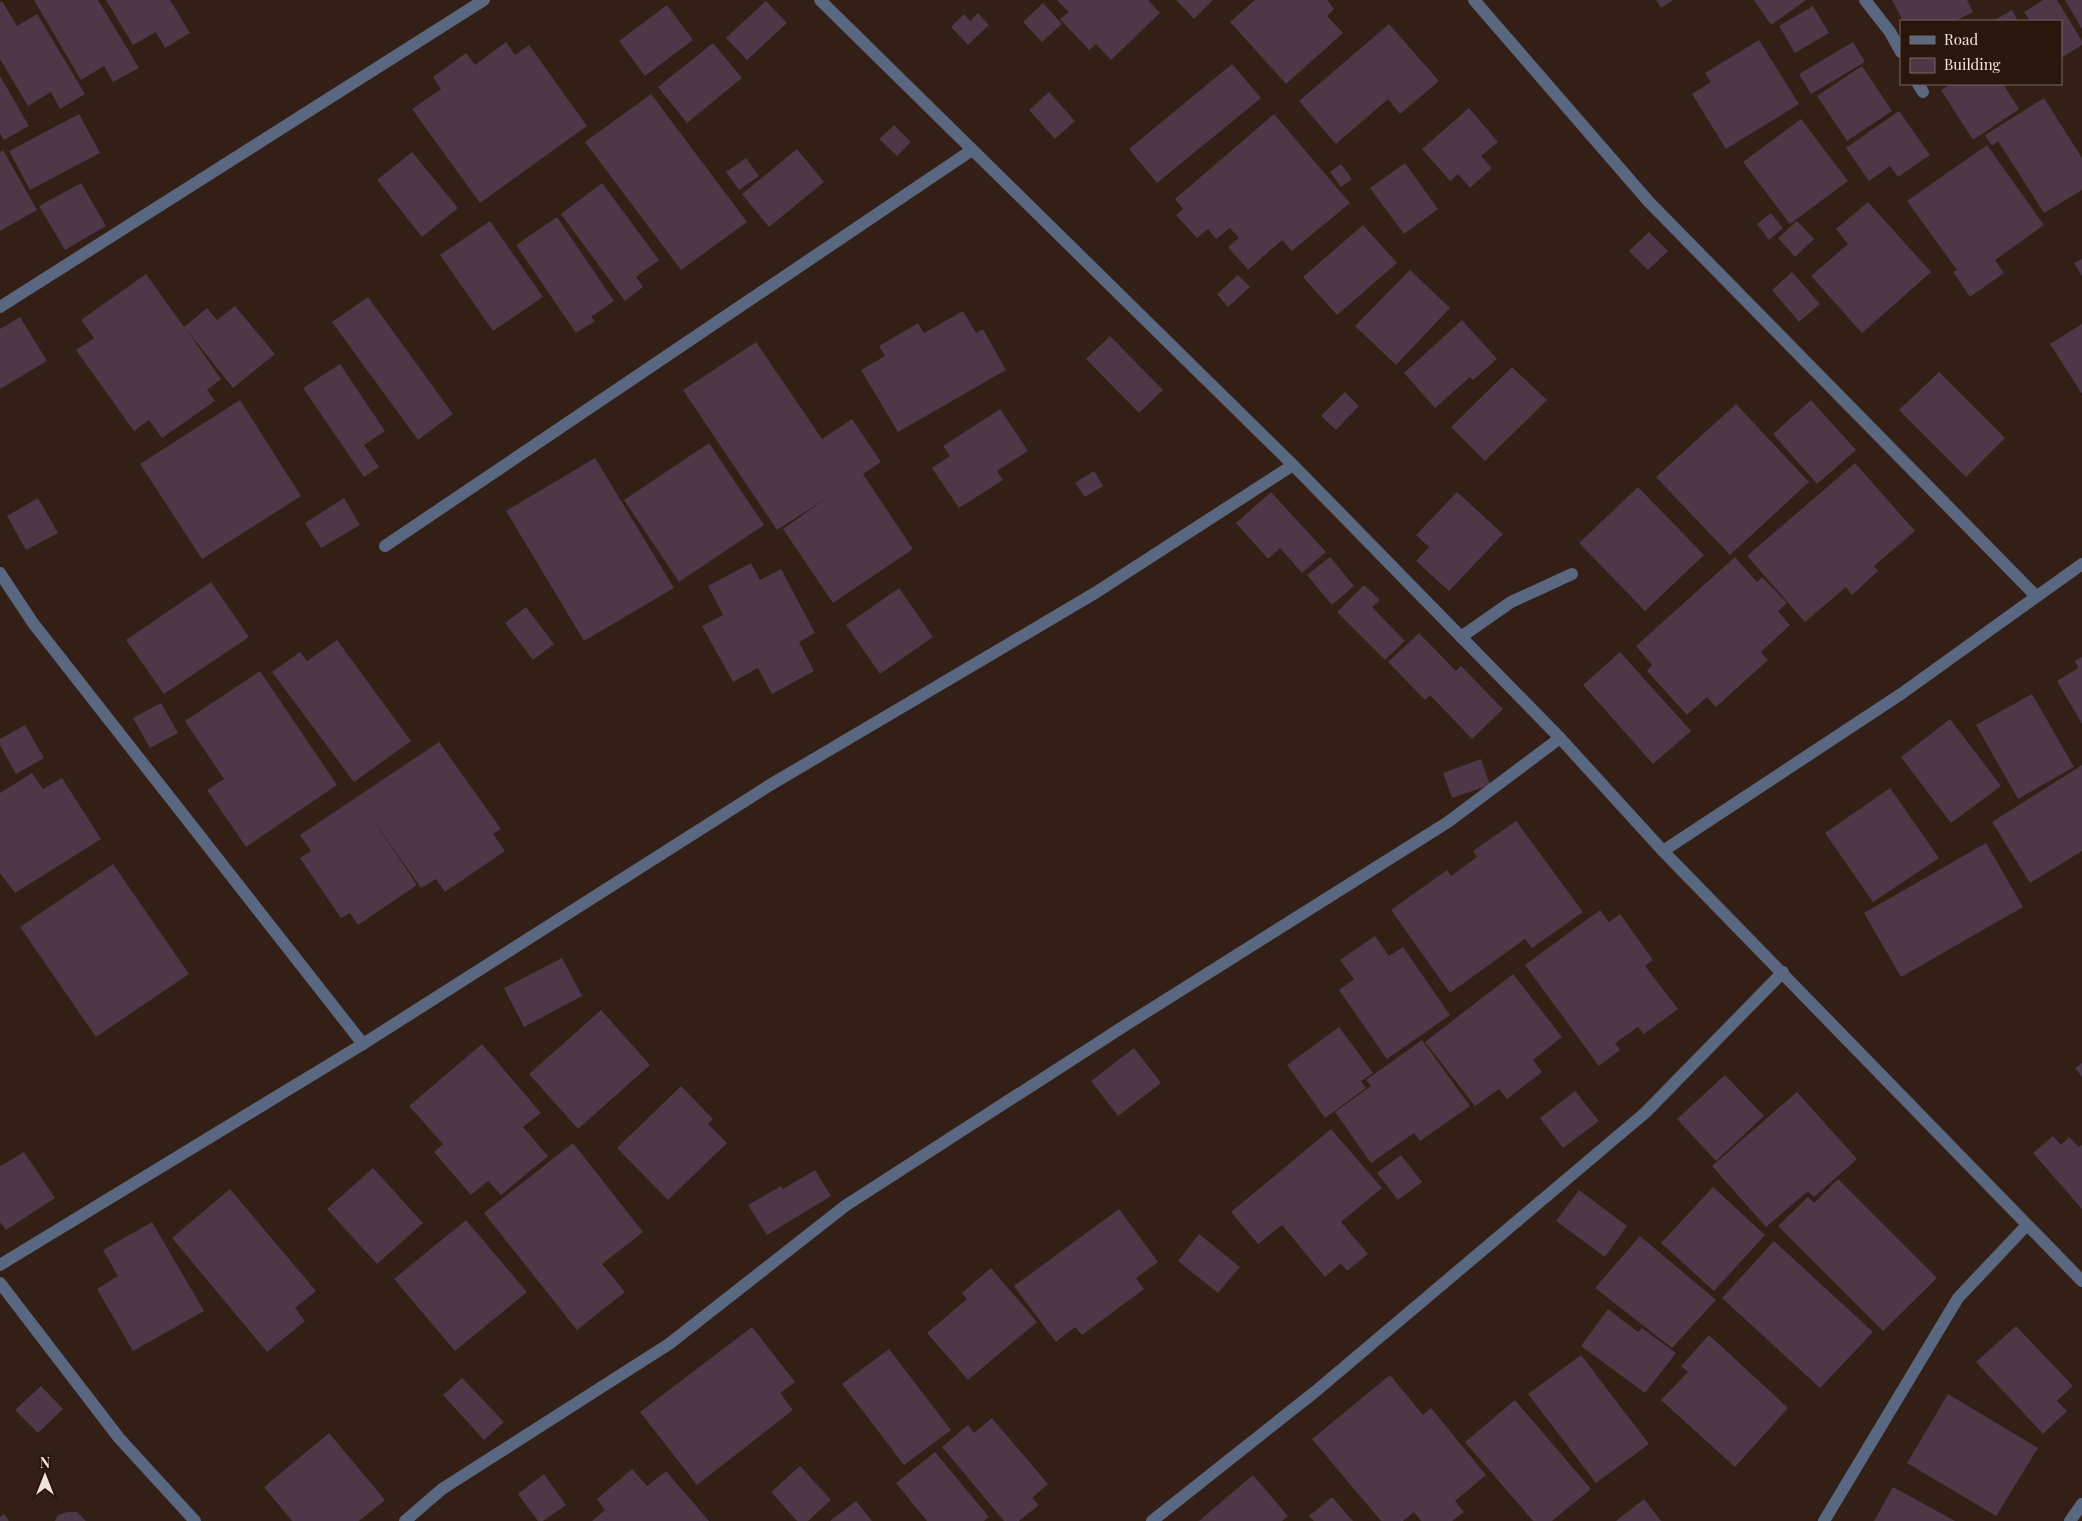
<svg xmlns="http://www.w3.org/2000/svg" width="2082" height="1521" font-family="'Playfair Display',serif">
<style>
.building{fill:#4e3746}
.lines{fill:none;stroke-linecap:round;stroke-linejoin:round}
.service{stroke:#5a6781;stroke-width:12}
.minor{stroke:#5a6781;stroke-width:12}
</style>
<rect width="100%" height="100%" fill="#331f15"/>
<g class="building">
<polygon points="34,0 98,0 139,68 113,82 104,66 81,80"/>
<polygon points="106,0 170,0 190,33 165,48 156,32 133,45"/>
<polygon points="1057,0 1148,0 1160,13 1111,60 1096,44 1089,50 1060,19 1069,12"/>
<polygon points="1176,0 1213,0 1194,19"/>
<polygon points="1255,0 1327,0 1334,9 1327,16 1343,33 1286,84 1230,22"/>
<polygon points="1656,0 1673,0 1661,8"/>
<polygon points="1754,0 1806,0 1771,25"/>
<polygon points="1892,0 1967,0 1973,12 1955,21 1903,21"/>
<polygon points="2043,0 2057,0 2082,41 2082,45 2061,58 2061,21 2030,21 2024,12"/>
<polygon points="2065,0 2082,0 2082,29"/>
<polygon points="2,1 17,26 37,14 85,94 60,109 51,92 28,106 0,59 0,3"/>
<polygon points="766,1 787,23 747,60 726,38"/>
<polygon points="1043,3 1062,24 1042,42 1023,22"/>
<polygon points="667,5 693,40 645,76 619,41"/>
<polygon points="1813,6 1829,33 1795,53 1779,26"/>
<polygon points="2012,10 2018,21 1993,21"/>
<polygon points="978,13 989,25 968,45 951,27 964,14 970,21"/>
<polygon points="1389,24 1439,81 1400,114 1388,99 1336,144 1299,101"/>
<polygon points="1759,40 1799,104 1726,149 1692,94 1711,82 1705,73"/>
<polygon points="506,42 515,55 529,45 587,126 480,203 412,109 441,89 433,77 466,53 475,65"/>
<polygon points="1853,42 1865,62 1811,94 1799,74"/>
<polygon points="713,43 742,78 687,123 658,87"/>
<polygon points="1232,64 1261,98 1157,183 1129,149"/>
<polygon points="1862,66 1892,111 1847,141 1817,96"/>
<polygon points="0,76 29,126 4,140 0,133"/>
<polygon points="1951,84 2003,84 2019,109 1973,140 1941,90"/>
<polygon points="1049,92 1075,121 1055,139 1029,110"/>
<polygon points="651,94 747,222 681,270 585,142"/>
<polygon points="2044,98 2082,158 2082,190 2044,213 1998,141 1992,146 1985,135"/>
<polygon points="1469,108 1498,142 1481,156 1492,168 1470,188 1458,174 1450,181 1422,149"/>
<polygon points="1899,111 1930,155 1898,177 1890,166 1869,181 1846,148"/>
<polygon points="79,114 100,153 30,190 9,151"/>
<polygon points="1274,114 1350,203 1292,251 1282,240 1248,270 1228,247 1239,238 1230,228 1216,239 1208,229 1197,238 1176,215 1183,209 1175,199"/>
<polygon points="1801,119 1848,181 1790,224 1743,162"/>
<polygon points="894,125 911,142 897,156 879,139"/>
<polygon points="1987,145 2044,225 1995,260 2004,273 1970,297 1953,272 1957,270 1907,201"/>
<polygon points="797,149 824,182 769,227 742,194"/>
<polygon points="3,150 37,210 0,231 0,152"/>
<polygon points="412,152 458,208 422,237 377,180"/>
<polygon points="746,158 759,176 739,190 726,172"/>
<polygon points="1405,163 1438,209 1404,234 1370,188"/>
<polygon points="1341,164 1352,179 1341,187 1330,172"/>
<polygon points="81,183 106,226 65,250 39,206"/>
<polygon points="602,183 659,260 636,277 643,287 625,301 561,214"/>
<polygon points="1868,202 1931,272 1862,333 1811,276 1848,244 1836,229"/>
<polygon points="1771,213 1783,228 1769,240 1757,224"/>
<polygon points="557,217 614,301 591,317 595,321 576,333 516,245"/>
<polygon points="490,221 543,297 493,331 440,255"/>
<polygon points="1797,221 1814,239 1795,257 1778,238"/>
<polygon points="1363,225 1397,263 1337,315 1303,277"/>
<polygon points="1649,232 1668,251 1648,270 1629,251"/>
<polygon points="2082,259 2082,276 2074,263"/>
<polygon points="1410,270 1450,308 1396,365 1355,326"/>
<polygon points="1792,272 1820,304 1799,322 1772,290"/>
<polygon points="146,274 184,327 207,308 217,320 235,306 275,354 233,388 186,329 221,379 207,390 215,401 162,438 149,420 134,431 76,350 94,338 81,320"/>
<polygon points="1238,275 1250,287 1228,307 1217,294"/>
<polygon points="368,297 453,414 418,440 332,322"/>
<polygon points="963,311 976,333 983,329 1006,370 898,432 861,370 885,356 879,346 918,323 924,333"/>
<polygon points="20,317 47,361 0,389 0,329"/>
<polygon points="1462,320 1497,359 1473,380 1470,377 1435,408 1404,373"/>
<polygon points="2082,324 2082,394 2050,344"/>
<polygon points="1110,336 1163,390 1139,413 1086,359"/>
<polygon points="756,342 822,439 852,419 881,462 863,474 913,549 833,603 783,529 825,499 777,530 683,390"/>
<polygon points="340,364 385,431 364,445 379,467 364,477 303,388"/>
<polygon points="1512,367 1547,400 1485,461 1451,427"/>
<polygon points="1939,372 2005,438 1966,477 1899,410"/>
<polygon points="1345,392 1359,406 1336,430 1321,416"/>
<polygon points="240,400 301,496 202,559 140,464"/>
<polygon points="1811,400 1856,450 1817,484 1773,434"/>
<polygon points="1736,404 1809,482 1730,555 1656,477"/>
<polygon points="1000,409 1028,451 997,471 1003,480 959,508 932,468 950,456 943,446"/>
<polygon points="709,443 764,525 679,582 624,500"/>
<polygon points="595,458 674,588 584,641 506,511"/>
<polygon points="1855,463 1915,531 1874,566 1878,571 1852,595 1846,587 1805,622 1747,556"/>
<polygon points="1094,471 1103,486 1085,497 1075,483"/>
<polygon points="1638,487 1704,555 1645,611 1579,543"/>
<polygon points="1271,492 1326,552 1302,573 1280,548 1268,559 1236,523"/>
<polygon points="1457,492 1503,534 1449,591 1416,561 1429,547 1416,535"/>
<polygon points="38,498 58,533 26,550 7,516"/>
<polygon points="344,498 360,525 321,548 305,523"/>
<polygon points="1330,557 1354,586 1332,605 1307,575"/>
<polygon points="1735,557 1757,582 1762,577 1787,603 1778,611 1790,625 1761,652 1768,660 1716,707 1707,697 1687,715 1647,671 1652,665 1636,646"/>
<polygon points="751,563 760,580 781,569 815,633 799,642 814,671 772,694 758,668 733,682 702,626 723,615 708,586"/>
<polygon points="211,582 249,637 164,694 126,640"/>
<polygon points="1364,585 1380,600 1372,607 1405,641 1385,660 1337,612"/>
<polygon points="899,588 933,637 880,674 846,625"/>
<polygon points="526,607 554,644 533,660 505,623"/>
<polygon points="1419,633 1456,671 1461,666 1503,709 1472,739 1430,695 1425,700 1388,662"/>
<polygon points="337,640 411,741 354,782 272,672 300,652 307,661"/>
<polygon points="1620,652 1691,731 1653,764 1583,685"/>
<polygon points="2082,657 2082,724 2057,681 2078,668 2075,661"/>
<polygon points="260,671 337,785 246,847 207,790 224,779 185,721"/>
<polygon points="2032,694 2074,767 2018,799 1976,725"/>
<polygon points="161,703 178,733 150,748 133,718"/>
<polygon points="1950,719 2001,786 1951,823 1901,757"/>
<polygon points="25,725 44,758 16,774 0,745 0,739"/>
<polygon points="439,742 501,829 493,834 505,851 445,892 436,879 421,888 372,818 417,885 358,925 350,913 341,918 300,858 311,851 300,835"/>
<polygon points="1481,759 1490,785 1452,798 1443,773"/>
<polygon points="2082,765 2082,851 2030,883 1992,822"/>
<polygon points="32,773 43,789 62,778 101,839 15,893 0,873 0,793"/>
<polygon points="1890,788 1939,858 1873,902 1825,833"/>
<polygon points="1516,821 1583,912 1532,948 1525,939 1450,993 1391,910 1447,870 1451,876 1477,857 1473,851"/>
<polygon points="1986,843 2023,907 1901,977 1864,913"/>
<polygon points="113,864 189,974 96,1037 20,927"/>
<polygon points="1600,910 1609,922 1620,914 1653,960 1645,966 1678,1009 1644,1034 1638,1027 1615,1043 1620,1050 1599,1066 1525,965"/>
<polygon points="1375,936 1389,956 1403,947 1450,1015 1387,1059 1339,990 1354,979 1340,960"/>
<polygon points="562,958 582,996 524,1027 504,988"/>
<polygon points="1513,974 1562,1037 1533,1060 1542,1072 1507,1099 1499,1089 1475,1106 1425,1042"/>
<polygon points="601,1010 650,1065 578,1129 529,1074"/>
<polygon points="1339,1027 1373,1073 1361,1081 1366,1088 1325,1118 1287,1065"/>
<polygon points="1422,1040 1470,1106 1420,1141 1414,1133 1371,1163 1335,1112 1371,1086 1366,1080"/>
<polygon points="482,1044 541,1113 523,1127 548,1156 501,1195 488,1181 471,1195 434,1152 443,1144 409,1106"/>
<polygon points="1134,1048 1161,1083 1118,1116 1091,1081"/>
<polygon points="2082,1063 2082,1077 2075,1068"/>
<polygon points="1725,1075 1764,1116 1716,1161 1677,1119"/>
<polygon points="681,1086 713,1119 708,1124 727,1143 668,1200 617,1148"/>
<polygon points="1575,1091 1599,1121 1563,1148 1540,1118"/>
<polygon points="1797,1092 1857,1159 1814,1197 1808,1191 1766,1227 1712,1166"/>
<polygon points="1331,1129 1382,1188 1341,1222 1368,1254 1347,1271 1341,1263 1325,1277 1282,1225 1258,1244 1231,1212"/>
<polygon points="2053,1136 2061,1145 2069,1137 2079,1147 2082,1145 2082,1209 2033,1153"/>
<polygon points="573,1143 643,1232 602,1264 625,1292 577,1330 484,1213"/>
<polygon points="24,1152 55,1198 6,1230 0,1222 0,1165 1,1166"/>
<polygon points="1401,1155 1422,1182 1398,1200 1377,1173"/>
<polygon points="373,1168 423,1223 377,1264 327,1209"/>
<polygon points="815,1170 831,1196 767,1235 748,1205 781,1186 783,1189"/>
<polygon points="1838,1179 1937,1278 1883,1331 1778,1226 1808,1197 1814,1203"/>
<polygon points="1713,1187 1765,1235 1714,1291 1661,1243"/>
<polygon points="230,1189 316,1291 295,1308 305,1321 267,1352 172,1238"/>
<polygon points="1579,1190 1627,1226 1605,1257 1556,1221"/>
<polygon points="1119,1209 1158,1262 1136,1278 1144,1289 1082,1335 1075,1327 1056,1342 1014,1286"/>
<polygon points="466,1220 527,1292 455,1351 394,1279"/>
<polygon points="152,1222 204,1311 133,1351 97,1289 118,1276 103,1250"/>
<polygon points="1199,1234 1240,1267 1218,1293 1178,1261"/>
<polygon points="1640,1236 1716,1300 1672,1348 1595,1288"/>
<polygon points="1774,1241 1873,1332 1820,1388 1722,1298"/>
<polygon points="991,1268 1037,1322 968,1380 927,1333 967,1299 962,1293"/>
<polygon points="1608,1309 1638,1332 1642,1328 1676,1353 1645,1393 1581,1346"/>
<polygon points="2016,1326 2073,1386 2057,1401 2067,1411 2043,1434 1976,1362"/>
<polygon points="752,1327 795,1382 780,1393 793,1410 697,1485 640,1412"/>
<polygon points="1709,1335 1788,1408 1735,1467 1661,1400 1688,1372 1681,1366"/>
<polygon points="889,1349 951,1430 904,1465 842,1384"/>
<polygon points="1581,1355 1649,1444 1596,1483 1528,1394"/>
<polygon points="1390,1375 1423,1415 1431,1408 1486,1475 1455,1501 1464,1512 1452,1521 1421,1521 1414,1512 1403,1521 1381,1521 1312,1439"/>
<polygon points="462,1378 504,1422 484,1440 443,1395"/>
<polygon points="41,1386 63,1409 38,1433 15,1410"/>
<polygon points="1948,1394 2038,1448 1996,1516 1907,1463"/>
<polygon points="1515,1400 1591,1489 1552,1521 1533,1521 1465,1442"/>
<polygon points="992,1418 1048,1484 1032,1498 1039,1505 1019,1521 1004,1521 942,1447 968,1425 974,1433"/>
<polygon points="329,1433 385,1500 359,1521 292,1521 264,1487"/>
<polygon points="935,1452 989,1517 984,1521 927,1521 896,1483"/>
<polygon points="800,1466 831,1500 808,1521 797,1521 771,1492"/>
<polygon points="632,1469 647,1486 666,1471 709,1521 592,1521 605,1510 597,1499"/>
<polygon points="544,1474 566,1505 543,1521 538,1521 518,1494"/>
<polygon points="1253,1475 1288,1516 1282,1521 1199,1521"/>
<polygon points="1893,1487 1955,1521 1874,1521"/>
<polygon points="1332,1497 1353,1521 1314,1521 1309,1516"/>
<polygon points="1644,1499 1661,1521 1616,1521"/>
<polygon points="856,1501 872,1521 830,1521"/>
<polygon points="67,1512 77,1512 86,1521 55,1521 58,1515"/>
<polygon points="4,1514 9,1521 0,1521 0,1517"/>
</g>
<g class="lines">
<g class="service">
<polyline points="1461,637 1511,602 1572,574"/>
<polyline points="2070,1521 2082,1504"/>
</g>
<g class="minor">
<polyline points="820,0 1293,465 1560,738 1663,851 2082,1281"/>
<polyline points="1474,0 1649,202 2036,596"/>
<polyline points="1865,0 1890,32 1901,52"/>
<polyline points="1918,84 1923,92"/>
<polyline points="0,307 484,0"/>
<polyline points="385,546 972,150"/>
<polyline points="0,573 33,623 363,1044"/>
<polyline points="1663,851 1901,694 2082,564"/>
<polyline points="0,1265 363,1044 770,785 1095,593 1293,465"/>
<polyline points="0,1283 119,1438 195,1521"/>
<polyline points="405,1521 442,1489 669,1344 845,1206 1132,1021 1448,822 1560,738"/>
<polyline points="1152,1521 1316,1391 1645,1113 1783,972"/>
<polyline points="1824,1521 1958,1298 2026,1226"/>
</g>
</g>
<rect x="1900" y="20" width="162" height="65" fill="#29160c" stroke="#796860"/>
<rect x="1910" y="36" width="25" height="8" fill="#5a6781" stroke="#796860"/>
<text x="1944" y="45" font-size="15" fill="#f2e4dd">Road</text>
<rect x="1910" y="58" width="25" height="15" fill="#4e3746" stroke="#796860"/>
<text x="1944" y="70" font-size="15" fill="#f2e4dd">Building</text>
<g transform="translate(45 1476)" stroke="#29160c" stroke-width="4" paint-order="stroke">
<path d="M0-4L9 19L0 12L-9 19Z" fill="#f2e4dd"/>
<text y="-8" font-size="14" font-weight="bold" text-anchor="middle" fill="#f2e4dd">N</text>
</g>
</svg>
